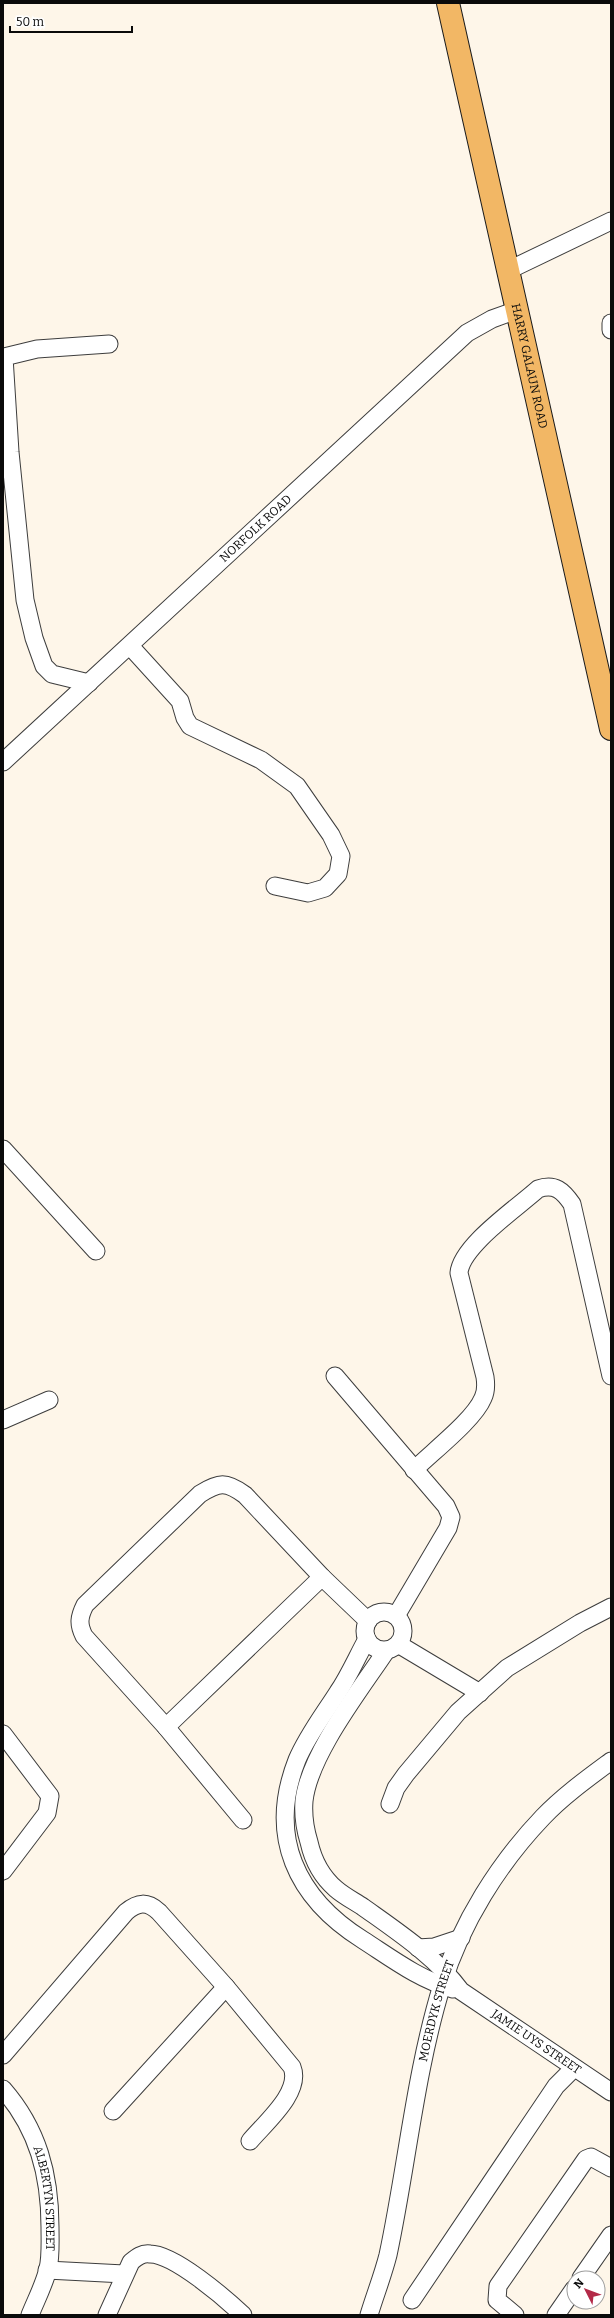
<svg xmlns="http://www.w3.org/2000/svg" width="614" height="2318" font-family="Bitter,serif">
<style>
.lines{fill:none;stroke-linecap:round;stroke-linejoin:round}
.minor-casing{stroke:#3d3d3d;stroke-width:19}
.major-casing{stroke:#1b1b1b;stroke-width:24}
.minor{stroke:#fff;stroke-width:17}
.major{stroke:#f2b765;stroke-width:22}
.labels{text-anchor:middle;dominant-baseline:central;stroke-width:4;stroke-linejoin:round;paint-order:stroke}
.street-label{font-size:12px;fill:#0a0a0a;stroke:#fff}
</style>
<rect width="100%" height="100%" fill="#fef6e9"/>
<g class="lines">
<defs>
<g id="minor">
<polyline points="509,270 611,221"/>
<polyline points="611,323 611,330"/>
<polyline points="130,646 180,701 185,718 190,726 261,760 297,786 331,835 341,856 338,874 325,888 308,893 275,886"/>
<polyline points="89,683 52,674 44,666 34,638 25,600 10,452 4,357 37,349 109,344"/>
<path id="s1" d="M3,762l464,-429 25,-14 25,-9"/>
<polyline points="3,1149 96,1251"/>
<polyline points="335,1376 446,1506 451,1517 448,1528 396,1616"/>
<polyline points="3,1420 49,1400"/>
<path d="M414,1470c18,-18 60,-50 69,-72 3,-6 3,-14 2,-21l-26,-104c2,-27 58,-65 79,-84 17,-6 25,2 34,15l39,172"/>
<circle cx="384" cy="1631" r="19"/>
<path d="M367,1639c-10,18 -18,37 -29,53 -14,22 -31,44 -41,68 -30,76 -1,138 66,180 28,18 57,40 90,49"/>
<polyline points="398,1644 480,1693"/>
<path id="s2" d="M386,1651c-26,39 -77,104 -82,150 -1,13 1,28 5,41 4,18 13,35 27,47 8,7 18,12 27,18 35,25 73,50 98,84l150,101"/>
<polyline points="166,1727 322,1577"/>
<polyline points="3,1734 50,1796 47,1813 3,1871"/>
<polyline points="390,1804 396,1788 406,1774 458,1712 507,1668 580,1623 611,1607"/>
<path d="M243,1820l-77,-93 -82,-91c-6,-12 -5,-19 1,-31l115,-111c19,-12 26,-13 45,1l77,82 46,44"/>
<polyline points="418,1948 434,1947 461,1938"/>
<path d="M3,2055l123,-143c12,-10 21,-11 33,0l67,75 66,80c10,25 -26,55 -42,74"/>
<path id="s3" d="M3,2089c35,40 47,86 47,138 0,14 1,29 -2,42 -4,16 -12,31 -18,46"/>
<polyline points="113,2111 226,1987"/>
<polyline points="47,2270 124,2274"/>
<polyline points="581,2278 611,2235"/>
<polyline points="412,2300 556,2086 574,2068"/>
<path d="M107,2315l24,-53c6,-5 11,-9 19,-8 24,0 75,44 93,61"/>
<path id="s4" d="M369,2315c6,-20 14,-40 19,-60 19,-89 27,-182 54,-270 19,-62 57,-122 101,-168 20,-21 45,-39 68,-56"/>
<polyline points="515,2315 497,2300 498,2286 586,2159 591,2157 611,2168"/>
<polyline points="556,2315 574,2289"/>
</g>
<g id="major">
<path id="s5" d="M448,3l163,726"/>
</g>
</defs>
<use href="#minor" class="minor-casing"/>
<use href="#major" class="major-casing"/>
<use href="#minor" class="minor"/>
<use href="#major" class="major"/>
</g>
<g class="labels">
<g class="street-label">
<text stroke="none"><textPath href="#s5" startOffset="372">HARRY GALAUN ROAD</textPath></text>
<text stroke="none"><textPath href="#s1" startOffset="344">NORFOLK ROAD</textPath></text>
<text stroke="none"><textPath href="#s4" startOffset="312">MOERDYK STREET</textPath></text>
<text stroke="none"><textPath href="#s2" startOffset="522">JAMIE UYS STREET</textPath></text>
<text stroke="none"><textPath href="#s3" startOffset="120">ALBERTYN STREET</textPath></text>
</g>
</g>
<rect width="614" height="2318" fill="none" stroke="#0a0a0a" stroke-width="8"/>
<g transform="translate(586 2290) rotate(312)"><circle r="19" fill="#ffffff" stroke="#9d9d9d"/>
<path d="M0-3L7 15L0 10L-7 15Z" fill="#b32a48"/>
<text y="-6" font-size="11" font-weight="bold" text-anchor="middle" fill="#0a0a0a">N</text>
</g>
<path d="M10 26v6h122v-6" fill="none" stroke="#0a0a0a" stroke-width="2"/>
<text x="16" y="26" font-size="12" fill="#0a0a0a" stroke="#ffffff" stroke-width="3" paint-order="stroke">50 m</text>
</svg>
